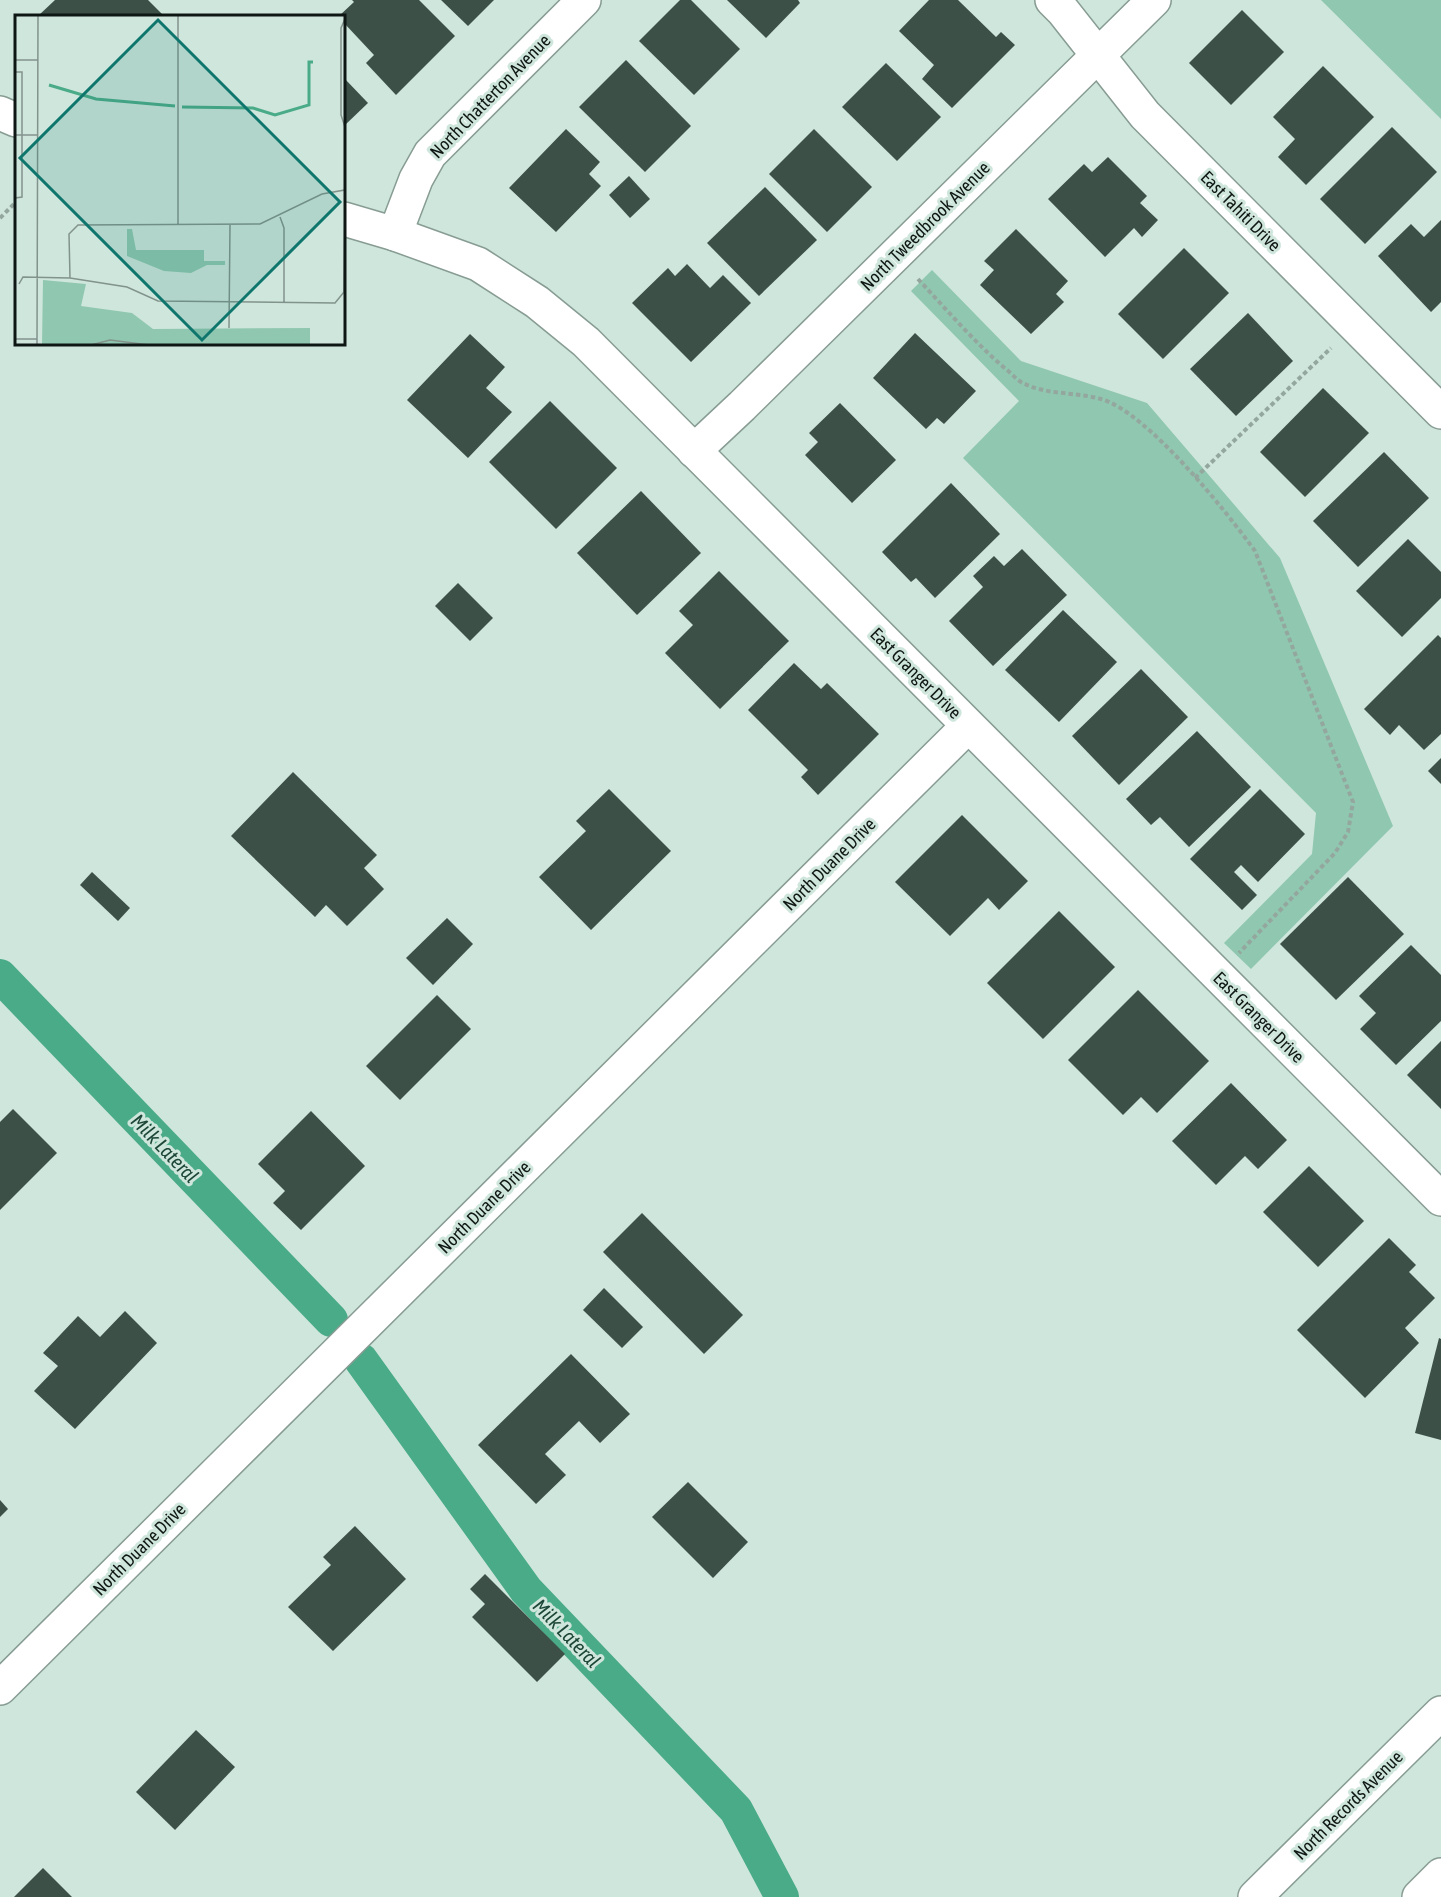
<svg xmlns="http://www.w3.org/2000/svg" width="1441" height="1897" font-family="'Asap Condensed',sans-serif">
<style>
.green{fill:#90c7b0}
.lines{fill:none;stroke-linecap:round;stroke-linejoin:round}
.canal{stroke:#4aab89;stroke-width:34}
.building{fill:#3d5048}
.minor-casing{stroke:#879c93;stroke-width:36}
.path{stroke:#94a79f;stroke-width:4;stroke-dasharray:4.5 3;stroke-linecap:butt}
.minor{stroke:#fff;stroke-width:33}
.labels{text-anchor:middle;dominant-baseline:central;stroke-width:6;stroke-linejoin:round;paint-order:stroke}
.street-label{font-size:18px;fill:#0f1714;stroke:#cfe6dc}
.water-label{font-size:20px;font-style:italic;fill:#1d4738;stroke:#cfe6dc}
.inset-river{fill:none;stroke:#4aab89;stroke-width:3}
.inset-road{fill:none;stroke:#82938c;stroke-width:1.5}
.view{fill:#0f766e;fill-opacity:0.15;stroke:#0f766e;stroke-width:3}
.inset-edge{fill:none;stroke:#0f1714;stroke-width:3}
</style>
<rect width="100%" height="100%" fill="#cfe6dc"/>
<g class="green">
<polygon points="1321,0 1441,0 1441,119"/>
<polygon points="932,270 1021,361 1147,403 1280,558 1393,826 1251,969 1224,943 1312,854 1316,813 963,458 1019,401 911,291"/>
</g>
<g class="lines">
<g class="canal">
<polyline points="0,976 331,1320"/>
<polyline points="361,1360 526,1590 736,1810 782,1897"/>
</g>
</g>
<g class="building">
<polygon points="55,0 148,0 164,16 38,16"/>
<polygon points="352,0 419,0 455,36 396,95 366,63 374,55 344,23 344,16 339,16 354,2"/>
<polygon points="441,0 494,0 468,26"/>
<polygon points="680,0 691,0 740,49 694,95 639,41"/>
<polygon points="727,0 798,0 800,3 766,38"/>
<polygon points="929,0 958,0 996,37 1001,32 1015,45 952,108 922,79 934,65 899,31"/>
<polygon points="1242,10 1284,52 1231,105 1189,63"/>
<polygon points="626,60 691,126 645,172 579,107"/>
<polygon points="886,63 941,117 897,161 842,107"/>
<polygon points="1323,66 1374,117 1306,185 1278,157 1295,139 1273,117"/>
<polygon points="344,78 368,103 344,126"/>
<polygon points="1392,127 1437,172 1365,244 1320,199"/>
<polygon points="566,129 600,162 589,174 601,186 556,232 509,188"/>
<polygon points="814,129 872,187 827,232 769,174"/>
<polygon points="1108,157 1147,196 1140,203 1158,220 1142,237 1134,228 1105,257 1048,199 1084,164 1092,172"/>
<polygon points="629,176 650,199 630,218 609,195"/>
<polygon points="765,187 817,240 759,296 707,243"/>
<polygon points="1441,220 1441,302 1431,312 1378,256 1411,224 1424,237"/>
<polygon points="1016,229 1068,281 1056,294 1064,302 1031,334 980,285 994,270 984,261"/>
<polygon points="1184,248 1229,293 1163,359 1118,314"/>
<polygon points="687,264 710,288 723,275 751,303 691,362 632,303 668,268 675,276"/>
<polygon points="1248,313 1293,361 1236,416 1190,369"/>
<polygon points="915,333 976,391 944,424 937,418 926,429 873,378"/>
<polygon points="470,334 505,367 486,388 512,412 468,458 407,400"/>
<polygon points="1323,388 1369,433 1305,497 1260,452"/>
<polygon points="550,401 617,468 556,529 489,462"/>
<polygon points="840,403 896,460 852,503 805,455 818,442 809,433"/>
<polygon points="1384,452 1429,498 1358,567 1313,521"/>
<polygon points="951,483 1000,534 935,598 916,578 911,582 882,552"/>
<polygon points="641,491 701,553 637,615 577,553"/>
<polygon points="1408,539 1441,572 1441,598 1402,637 1356,591"/>
<polygon points="1022,549 1067,595 993,666 949,621 983,587 973,576 994,556 1004,566"/>
<polygon points="719,571 789,641 720,709 665,653 693,625 679,611"/>
<polygon points="458,583 493,618 470,641 435,606"/>
<polygon points="1063,610 1117,662 1059,722 1005,670"/>
<polygon points="1438,635 1441,638 1441,734 1424,750 1399,725 1390,735 1364,709"/>
<polygon points="794,663 821,689 827,683 879,734 818,795 801,777 808,770 748,710"/>
<polygon points="1141,669 1188,717 1119,785 1072,736"/>
<polygon points="1197,731 1251,787 1189,847 1160,817 1151,825 1126,799"/>
<polygon points="1441,758 1441,784 1428,771"/>
<polygon points="293,772 377,855 364,868 384,889 347,926 326,905 315,917 231,836"/>
<polygon points="609,789 671,851 591,930 539,877 586,831 576,821"/>
<polygon points="1260,789 1305,834 1258,882 1241,865 1234,872 1257,895 1242,910 1190,859"/>
<polygon points="962,815 1028,881 999,910 988,898 950,936 895,882"/>
<polygon points="92,872 130,908 118,921 80,885"/>
<polygon points="1348,877 1404,934 1336,1000 1280,944"/>
<polygon points="1059,911 1115,967 1043,1039 987,983"/>
<polygon points="447,918 473,944 433,985 406,958"/>
<polygon points="1411,945 1441,975 1441,1021 1396,1065 1360,1029 1376,1013 1359,996"/>
<polygon points="1138,990 1209,1061 1157,1113 1141,1097 1123,1115 1068,1060"/>
<polygon points="437,995 471,1029 400,1100 366,1066"/>
<polygon points="1441,1041 1441,1109 1407,1075"/>
<polygon points="1231,1083 1287,1140 1258,1169 1245,1156 1216,1185 1172,1141"/>
<polygon points="13,1109 57,1153 0,1210 0,1122"/>
<polygon points="311,1111 365,1166 301,1230 273,1203 285,1191 258,1164"/>
<polygon points="1309,1166 1364,1221 1318,1267 1263,1212"/>
<polygon points="642,1213 743,1315 704,1354 603,1252"/>
<polygon points="1389,1238 1416,1265 1409,1272 1435,1298 1405,1328 1419,1343 1365,1398 1297,1330"/>
<polygon points="604,1288 643,1327 622,1348 583,1310"/>
<polygon points="125,1311 157,1343 75,1429 34,1391 58,1366 43,1353 78,1316 100,1337"/>
<polygon points="1439,1338 1441,1339 1441,1440 1415,1433"/>
<polygon points="571,1354 630,1414 600,1443 579,1421 545,1454 566,1475 536,1504 478,1445"/>
<polygon points="688,1482 748,1542 713,1578 652,1517"/>
<polygon points="0,1500 8,1509 0,1517"/>
<polygon points="355,1526 406,1579 333,1651 288,1607 331,1565 323,1557"/>
<polygon points="485,1574 565,1654 537,1682 472,1617 485,1604 470,1589"/>
<polygon points="196,1730 235,1767 175,1830 136,1792"/>
<polygon points="43,1868 72,1897 14,1897"/>
</g>
<g class="lines">
<defs>
<g id="minor">
<polyline points="1052,0 1063,11 1145,115 1441,412"/>
<polyline points="0,113 16,120"/>
<polyline points="344,219 395,234 478,264 537,302 586,342 1441,1199"/>
<polyline points="395,234 416,179 430,154 584,0"/>
<polyline points="694,451 742,406 1154,0"/>
<polyline points="0,1688 968,726"/>
<polyline points="1255,1897 1441,1713"/>
<polyline points="1419,1897 1441,1875"/>
</g>
</defs>
<use href="#minor" class="minor-casing"/>
<g class="path">
<polyline points="0,218 16,202"/>
<path d="M918,279c29,31 57,64 89,91 6,5 12,12 18,14 23,11 51,8 76,15 46,13 125,112 154,152l98,251 -5,30 -13,21 -96,100"/>
<polyline points="1195,478 1331,348"/>
</g>
<use href="#minor" class="minor"/>
</g>
<g class="labels">
<g class="street-label">
<text transform="translate(490 96) rotate(-46)">North Chatterton Avenue</text>
<text transform="translate(1241 211) rotate(45)">East Tahiti Drive</text>
<text transform="translate(925 226) rotate(-45)">North Tweedbrook Avenue</text>
<text transform="translate(916 673) rotate(45)">East Granger Drive</text>
<text transform="translate(829 864) rotate(-45)">North Duane Drive</text>
<text transform="translate(1259 1017) rotate(45)">East Granger Drive</text>
<text transform="translate(484 1207) rotate(-45)">North Duane Drive</text>
<text transform="translate(139 1549) rotate(-45)">North Duane Drive</text>
<text transform="translate(1348 1805) rotate(-45)">North Records Avenue</text>
</g>
<g class="water-label">
<text transform="translate(165 1148) rotate(46)">Milk Lateral</text>
<text transform="translate(567 1633) rotate(46)">Milk Lateral</text>
</g>
</g>
<g transform="translate(15 15)">
<rect width="330" height="330" fill="#cfe6dc"/>
<path d="M112,214h5l4,21h68v11h21v4h-18l-16,8 -27,-2 -37,-15zM28,265l43,4 -5,22 51,7 21,16 157,-1v17h-268z" fill="#90c7b0"/>
<path class="inset-river" d="M34,70l47,14 79,7M167,92l71,1 22,7 34,-10v-43h4"/>
<path class="inset-road" d="M330,4l-4,9v87l4,12M0,45h23M0,57h7v125l-7,1M0,120h23M265,202l4,11v75M163,210v-210M4,269l4,-7 47,1 57,9 31,14 177,2 9,-11 1,-102 -23,4 -62,30 -182,1 -9,9 1,44M214,313l1,-103M0,324h22M22,330l1,-330M76,330l19,-5 39,5M208,330h30"/>
<path class="view" d="M143,5l182,182 -138,138 -182,-182z"/>
<rect width="330" height="330" class="inset-edge"/>
</g>
</svg>
